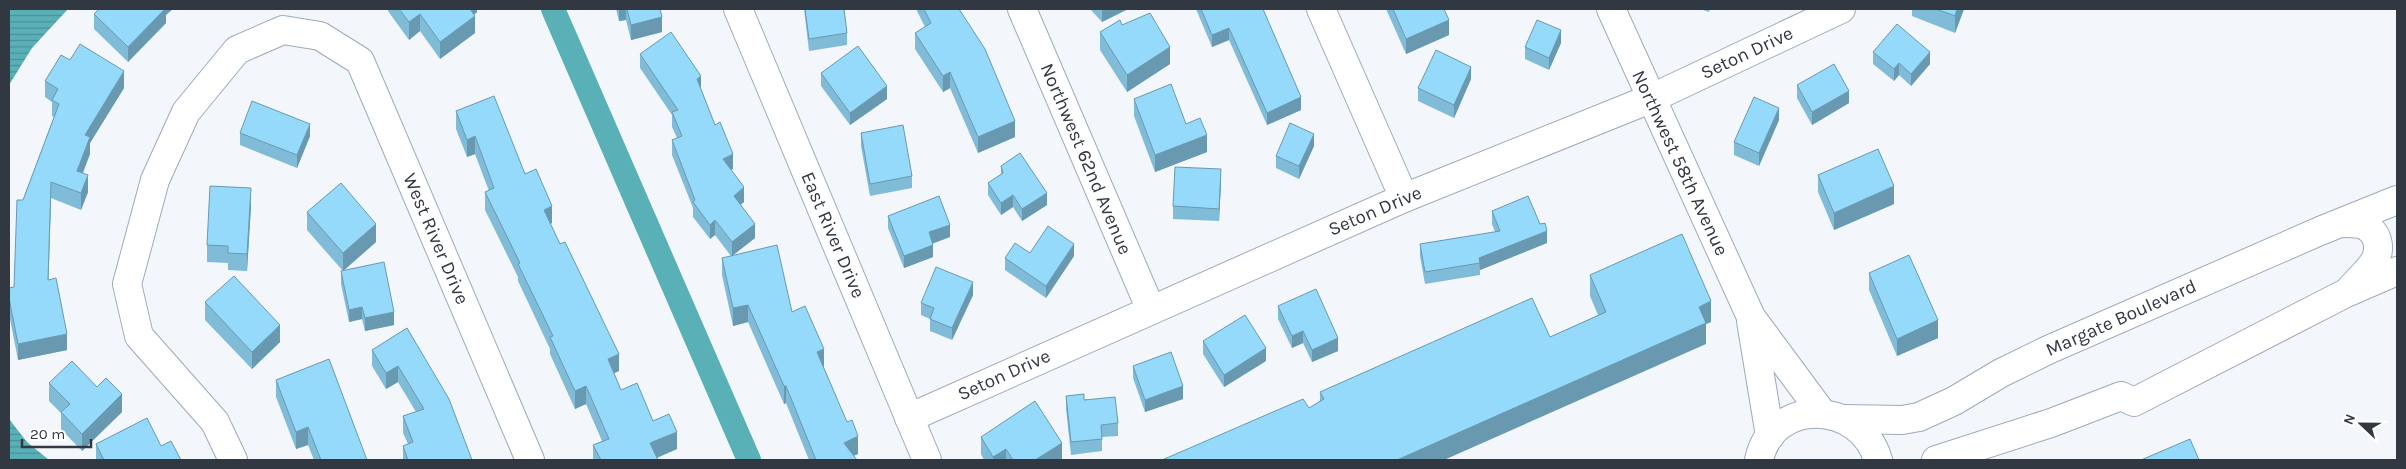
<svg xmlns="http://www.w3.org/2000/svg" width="2406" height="469" font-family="Karla,sans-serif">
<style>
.water{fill:url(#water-rules)}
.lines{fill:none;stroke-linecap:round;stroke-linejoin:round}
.canal{stroke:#5ab0b7;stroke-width:24}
.minor-casing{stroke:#9aaabf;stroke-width:30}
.minor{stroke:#fff;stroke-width:28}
.wall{fill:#80bbd8}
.shaded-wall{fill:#6899b0}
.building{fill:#95dafb;stroke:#6899b0}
.labels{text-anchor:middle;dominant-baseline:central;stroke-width:5;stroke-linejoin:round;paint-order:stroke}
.street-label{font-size:19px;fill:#323841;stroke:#fff}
</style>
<defs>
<pattern id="water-rules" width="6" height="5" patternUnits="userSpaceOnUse" patternTransform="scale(1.25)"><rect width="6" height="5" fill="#5ab0b7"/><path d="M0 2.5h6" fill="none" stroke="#4b9096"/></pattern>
</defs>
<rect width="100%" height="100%" fill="#f3f7fb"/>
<g class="water">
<polygon points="9,9 68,9 32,48 9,85"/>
<polygon points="9,419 27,442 49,460 9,460"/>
</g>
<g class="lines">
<polyline class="canal" points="553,9 749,460"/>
<defs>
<g id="minor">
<polyline points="738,9 927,460"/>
<polyline points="1022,9 1151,310"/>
<polyline points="1321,9 1404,198"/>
<polyline points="1611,9 1751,317 1822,413"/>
<path d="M2341,223c6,0 13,0 19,1 19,5 23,27 12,41 -6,8 -14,16 -21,23"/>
<polyline points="1751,321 1770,436"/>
<polyline points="909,418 1404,198 1650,99 1841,9"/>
<polyline points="1844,419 1902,420 1919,417 1954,401 2001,373 2048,350 2320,231 2397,200"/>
<polyline points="233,460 215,422 139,336 127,284 155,180 186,112 237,50 283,30 320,36 360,61 530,460"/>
<path d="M1759,460c13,-63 102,-60 119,0"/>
<polyline points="1936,460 2051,423 2121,396 2134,402 2344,294 2397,271"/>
</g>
</defs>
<use href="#minor" class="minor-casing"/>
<use href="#minor" class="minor"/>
</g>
<g class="wall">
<polygon points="388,9 477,9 477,12 474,15 475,33 440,59 420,31 409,40 388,11"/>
<polygon points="616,9 660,9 662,32 631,40 626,20 619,21"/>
<polygon points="804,9 844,9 847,33 847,45 809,51"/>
<polygon points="916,9 959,9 1015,137 978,153 950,88 943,92 915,49 915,33 925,27"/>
<polygon points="1090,9 1128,9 1102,22"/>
<polygon points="1196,9 1263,9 1301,110 1267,125 1229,40 1212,47"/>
<polygon points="1386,9 1444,9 1449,35 1406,54"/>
<polygon points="1700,9 1710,9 1709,12"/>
<polygon points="1912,9 1964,9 1955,33 1912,16"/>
<polygon points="94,14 166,15 166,23 128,62 94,29"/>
<polygon points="1122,25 1170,64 1127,92 1100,50 1100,32"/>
<polygon points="1561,43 1549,70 1525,59 1525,47"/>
<polygon points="1873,52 1930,64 1911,86 1899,75 1894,81 1873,64"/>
<polygon points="640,54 701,90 733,169 731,170 744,202 741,204 755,238 733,255 792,312 824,366 823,366 858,454 853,456 857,460 809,460 786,403 784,404 748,322 733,326 722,275 722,258 731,256 715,235 710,239 693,217 693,208 672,155 672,140 677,138 672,127 672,115 640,68"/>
<polygon points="70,60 124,88 90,143 90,154 83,173 88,192 81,210 51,198 48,280 67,350 18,360 9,314 9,288 14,287 23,200 54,117 52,116 52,102 45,97 45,81"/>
<polygon points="821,73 887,99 850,125 821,86"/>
<polygon points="1471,79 1454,118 1418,101 1418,88"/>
<polygon points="1797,85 1849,103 1812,125 1797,98"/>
<polygon points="1134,99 1186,124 1207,152 1155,172 1134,116"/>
<polygon points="456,111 525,174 552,223 550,224 619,371 614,373 621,390 653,421 677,449 657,458 658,460 593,460 593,445 602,441 586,404 575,409 550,354 550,349 518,281 518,277 485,210 485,192 489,191 475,154 467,157 456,129"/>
<polygon points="1779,120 1759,166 1734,155 1734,142"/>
<polygon points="240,133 310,136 297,168 240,145"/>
<polygon points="861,133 912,176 912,188 870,196 861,146"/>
<polygon points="1314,146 1299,179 1276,168 1276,156"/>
<polygon points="1001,166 1047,205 1022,221 1013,207 1001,215 988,195 988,183 1001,174"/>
<polygon points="1818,175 1894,204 1834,230 1818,192"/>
<polygon points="1221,182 1219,221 1173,219 1173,206"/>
<polygon points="251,206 247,271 228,270 228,263 207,262 207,245"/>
<polygon points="1492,211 1547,243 1480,270 1480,275 1425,284 1420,256 1420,244 1495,232 1492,224"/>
<polygon points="307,212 376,242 343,271 307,230"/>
<polygon points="888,216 950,237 932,243 933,257 904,268 888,228"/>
<polygon points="1074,256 1046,298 1005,270 1005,258"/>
<polygon points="341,271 394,325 365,331 362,319 349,322 341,284"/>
<polygon points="1869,273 1938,338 1897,356 1869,290"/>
<polygon points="1590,275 1711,322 1706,324 1706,344 1309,408 1320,401 1320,392 1550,337 1598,315 1590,296"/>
<polygon points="973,295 952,340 930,331 930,319 921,315 921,303"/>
<polygon points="205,302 280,342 252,369 205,320"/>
<polygon points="1278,306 1338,351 1312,362 1303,343 1292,348 1278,319"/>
<polygon points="407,328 472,460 403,460 403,446 408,444 403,433 403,416 416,412 398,382 386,389 372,366 372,350"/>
<polygon points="1203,341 1266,361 1224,387 1203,354"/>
<polygon points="1133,366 1183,399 1145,412 1133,378"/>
<polygon points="276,380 367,460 314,460 308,445 296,449 276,397"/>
<polygon points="49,383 97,387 122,412 82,451 61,429 61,413 49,401"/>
<polygon points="1066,396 1084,400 1118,423 1118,436 1102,437 1102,451 1071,455 1066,409"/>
<polygon points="981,437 1062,460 984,460 981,454"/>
<polygon points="96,444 161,446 181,460 96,460"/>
</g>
<g class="shaded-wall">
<polygon points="161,9 173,9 166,15 166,23 128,62 128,47"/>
<polygon points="466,9 477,9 477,12 466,20"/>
<polygon points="619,9 626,9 626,20 619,21"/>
<polygon points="1104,9 1128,9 1102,22 1102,10"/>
<polygon points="1957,9 1964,9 1955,33 1955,16"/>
<polygon points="420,14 420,31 409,40 409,22"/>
<polygon points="475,16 475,33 440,59 440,42"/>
<polygon points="662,17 662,32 631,40 631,25"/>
<polygon points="1449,20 1449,35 1406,54 1406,39"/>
<polygon points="1229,28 1229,40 1212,47 1212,35"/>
<polygon points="1561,30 1561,43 1549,70 1549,58"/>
<polygon points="1170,47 1170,64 1127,92 1127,75"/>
<polygon points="1930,52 1930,64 1911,86 1911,74"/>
<polygon points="1899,63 1899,75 1894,81 1894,69"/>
<polygon points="1471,67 1471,79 1454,118 1454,105"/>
<polygon points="124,71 124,88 90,143 90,154 77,187 77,171 85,135"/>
<polygon points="950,72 950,88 943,92 943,76"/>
<polygon points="701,76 701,90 697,79"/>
<polygon points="887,86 887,99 850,125 850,113"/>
<polygon points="1849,91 1849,103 1812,125 1812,112"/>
<polygon points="1301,97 1301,110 1267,125 1267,113"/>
<polygon points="1779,108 1779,120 1759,166 1759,153"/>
<polygon points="1015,121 1015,137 978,153 978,137"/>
<polygon points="310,124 310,136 297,168 297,155"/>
<polygon points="1314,134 1314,146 1299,179 1299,166"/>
<polygon points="1207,135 1207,152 1155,172 1155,155"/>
<polygon points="475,136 475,154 467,157 467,140"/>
<polygon points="733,154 733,169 723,173 723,159"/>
<polygon points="1221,169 1221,182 1219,221 1219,209"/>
<polygon points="88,175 88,192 81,210 81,193"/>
<polygon points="51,182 51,198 48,296 48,280"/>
<polygon points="1894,186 1894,204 1834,230 1834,213"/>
<polygon points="744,187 744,202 734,210 734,196"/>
<polygon points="251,188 251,206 247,271 247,254"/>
<polygon points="1047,193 1047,205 1022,221 1022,209"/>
<polygon points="1013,195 1013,207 1001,215 1001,203"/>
<polygon points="552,206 552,223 544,227 544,210"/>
<polygon points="715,220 715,235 710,239 710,225"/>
<polygon points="376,224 376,242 343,271 343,253"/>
<polygon points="755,224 755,238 732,256 732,242"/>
<polygon points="950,225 950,237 929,245 929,232"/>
<polygon points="1547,231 1547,243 1480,270 1479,258"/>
<polygon points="1074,244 1074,256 1046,298 1046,286"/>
<polygon points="933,245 933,257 904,268 904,256"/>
<polygon points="973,282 973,295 952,340 952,328"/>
<polygon points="1711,301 1711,322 1706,324 1706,344 1444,460 1397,460"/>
<polygon points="748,305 748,322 733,326 733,308"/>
<polygon points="362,307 362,319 349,322 349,310"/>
<polygon points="394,312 394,325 365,331 365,318"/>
<polygon points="1938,320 1938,338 1897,356 1897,339"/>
<polygon points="280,325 280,342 252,369 252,352"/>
<polygon points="1303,331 1303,343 1292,348 1292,336"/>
<polygon points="67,334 67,350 18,360 18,344"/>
<polygon points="1338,338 1338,351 1312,362 1312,350"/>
<polygon points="1266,348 1266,361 1224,387 1224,375"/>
<polygon points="824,349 824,366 817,369 817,352"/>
<polygon points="619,354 619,371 608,376 608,359"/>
<polygon points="398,366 398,382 386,389 386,373"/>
<polygon points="586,386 586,404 575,409 575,391"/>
<polygon points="784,386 786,386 786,403 784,404"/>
<polygon points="1183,386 1183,399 1145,412 1145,400"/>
<polygon points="122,394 122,412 82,451 82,434"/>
<polygon points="308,427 308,445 296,449 296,432"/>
<polygon points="677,432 677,449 651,460 650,443"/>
<polygon points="858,436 858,454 844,460 844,443"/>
<polygon points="1062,443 1062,460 1035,460"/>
<polygon points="1006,449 1006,460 993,460 993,457"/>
</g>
<g class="building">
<polygon points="99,9 165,9 128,47 94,14"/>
<polygon points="399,9 470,9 475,16 440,42 420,14 409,22"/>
<polygon points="627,9 660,9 662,17 631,25"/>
<polygon points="805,9 844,9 847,33 809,39"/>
<polygon points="924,9 959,9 985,49 1015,121 978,137 950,72 943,76 915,33 931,23"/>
<polygon points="1201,9 1263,9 1301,97 1267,113 1229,28 1212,35"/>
<polygon points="1393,9 1444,9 1449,20 1406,39"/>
<polygon points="1936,9 1957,9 1955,16"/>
<polygon points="1150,13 1170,47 1127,75 1100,32 1120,20 1122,25"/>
<polygon points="1537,20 1561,30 1549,58 1525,47"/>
<polygon points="1897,24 1930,52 1911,74 1899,63 1894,69 1873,52"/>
<polygon points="671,32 701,76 697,79 715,125 720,122 733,154 723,159 744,187 734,196 755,224 732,242 715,220 710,225 693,202 695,200 672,140 682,136 672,112 678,110 640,54"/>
<polygon points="80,44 124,71 85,135 90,137 77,171 88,175 81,193 51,182 48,280 56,278 67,334 18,344 9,298 9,288 14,287 17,200 23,200 59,104 52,100 58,89 45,81 61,55 70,60"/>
<polygon points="858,46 887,86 850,113 821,73"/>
<polygon points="1436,50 1471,67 1454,105 1418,88"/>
<polygon points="1834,64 1849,91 1812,112 1797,85"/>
<polygon points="1171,84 1186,124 1200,118 1207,135 1155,155 1134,99"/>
<polygon points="494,96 525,174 536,169 552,206 544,210 560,244 565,242 619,354 608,359 621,390 637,383 653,421 669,414 677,432 650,443 658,460 601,460 593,445 609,439 586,386 575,391 550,337 553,336 518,264 520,263 485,192 494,188 475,136 467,140 456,111"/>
<polygon points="1754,97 1779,108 1759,153 1734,142"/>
<polygon points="252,101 310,124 297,155 240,133"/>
<polygon points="1290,123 1314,134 1299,166 1276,156"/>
<polygon points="903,125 912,176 870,184 861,133"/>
<polygon points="1878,149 1894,186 1834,213 1818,175"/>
<polygon points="1020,153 1047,193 1022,209 1013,195 1001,203 988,183 1003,173 1001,166"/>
<polygon points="1175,167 1221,169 1219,209 1173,206"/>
<polygon points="341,183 376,224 343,253 307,212"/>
<polygon points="210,186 251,188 247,254 228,253 228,246 207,245"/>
<polygon points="939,196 950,225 929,232 933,245 904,256 888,216"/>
<polygon points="1528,196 1540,224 1545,223 1547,231 1479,258 1480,263 1425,272 1420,244 1500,231 1492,211"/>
<polygon points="1048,226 1074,244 1046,286 1005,258 1015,243 1030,253"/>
<polygon points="1682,234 1711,301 1699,307 1706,323 1397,460 1162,460 1303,399 1309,408 1324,399 1320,392 1532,298 1550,337 1606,312 1590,275"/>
<polygon points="777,245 792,312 805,306 824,349 817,352 847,422 852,420 858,436 844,443 857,460 816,460 786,386 784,386 748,305 733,308 722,258"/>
<polygon points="1909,255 1938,320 1897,339 1869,273"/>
<polygon points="384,262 394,312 365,318 362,307 349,310 341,271"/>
<polygon points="936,267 973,282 952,328 930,319 934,308 921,303"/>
<polygon points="234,276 280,325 252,352 205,302"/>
<polygon points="1316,289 1338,338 1312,350 1303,331 1292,336 1278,306"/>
<polygon points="1245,315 1266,348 1224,375 1203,341"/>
<polygon points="407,328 449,399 472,460 408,460 403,446 413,442 403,416 424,409 398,366 386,373 372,350"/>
<polygon points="1171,352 1183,386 1145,400 1133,366"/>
<polygon points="329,359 367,460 321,460 308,427 296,432 276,380"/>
<polygon points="72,361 97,387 106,378 122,394 82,434 61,412 70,404 49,383"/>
<polygon points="1084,394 1084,400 1115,397 1118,423 1101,425 1102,439 1071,442 1066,396"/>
<polygon points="1035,401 1062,443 1035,460 1013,460 1006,449 993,457 981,437"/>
<polygon points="147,418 161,446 171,441 181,460 104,460 96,444"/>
<polygon points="2190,439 2199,460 2141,460"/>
</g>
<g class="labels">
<g class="street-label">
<text transform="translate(1747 53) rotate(-25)">Seton Drive</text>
<text transform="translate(1086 159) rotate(67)">Northwest 62nd Avenue</text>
<text transform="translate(1680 163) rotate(65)">Northwest 58th Avenue</text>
<text transform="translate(1375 211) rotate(-23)">Seton Drive</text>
<text transform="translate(833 235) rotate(67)">East River Drive</text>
<text transform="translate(436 239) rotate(67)">West River Drive</text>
<text transform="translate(2121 318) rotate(-24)">Margate Boulevard</text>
<text transform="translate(1004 375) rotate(-24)">Seton Drive</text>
</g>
</g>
<rect width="2406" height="469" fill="none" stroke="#323841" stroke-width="20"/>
<g transform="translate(2361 424) rotate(292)" stroke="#ffffff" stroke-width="4" paint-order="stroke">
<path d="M0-4L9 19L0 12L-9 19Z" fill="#323841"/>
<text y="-8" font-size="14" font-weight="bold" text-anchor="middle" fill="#323841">N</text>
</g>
<path d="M22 439v8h69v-8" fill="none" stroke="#323841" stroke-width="2.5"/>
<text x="30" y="439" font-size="15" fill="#323841" stroke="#ffffff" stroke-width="4" paint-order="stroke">20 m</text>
</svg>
